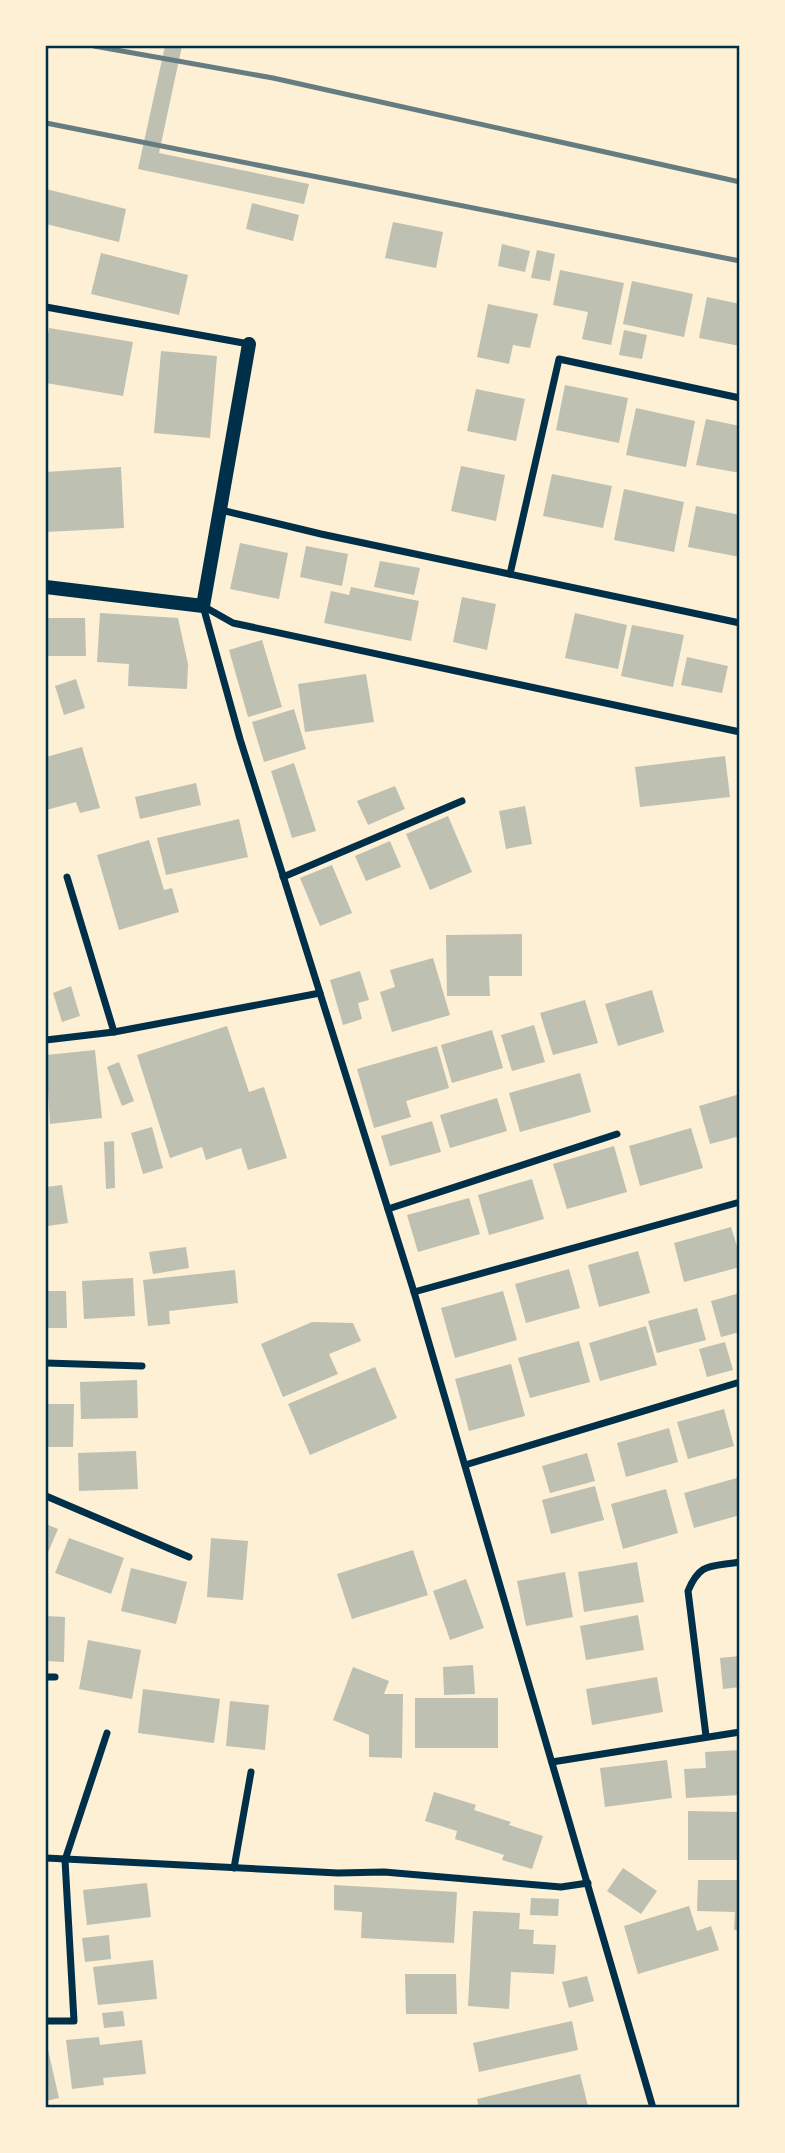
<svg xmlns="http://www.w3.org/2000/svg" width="785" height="2153" font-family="Barlow,sans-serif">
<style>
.building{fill:#bec0b2}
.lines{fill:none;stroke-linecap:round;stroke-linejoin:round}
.minor{stroke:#003049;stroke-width:7}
.secondary{stroke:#003049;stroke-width:14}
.rail{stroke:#657d81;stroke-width:5}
.neatline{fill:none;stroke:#003049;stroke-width:2.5}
</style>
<rect width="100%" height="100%" fill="#fdf0d5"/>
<g class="building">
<polygon points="165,46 182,46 159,153 309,184 304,204 138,169"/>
<polygon points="46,189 126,209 119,242 46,224"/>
<polygon points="252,203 299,215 293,241 246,229"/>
<polygon points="393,222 443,232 436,268 385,258"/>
<polygon points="502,244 530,251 525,272 498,266"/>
<polygon points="537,250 555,254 550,281 531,278"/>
<polygon points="101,253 188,275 179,315 91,294"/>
<polygon points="560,270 624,283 611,345 582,339 588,312 553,305"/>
<polygon points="632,281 693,294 684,337 623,324"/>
<polygon points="707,297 740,304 740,346 699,338"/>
<polygon points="488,304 538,314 530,348 513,345 509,364 477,357"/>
<polygon points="49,328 133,342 123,396 46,383 46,349"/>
<polygon points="624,330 647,335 642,359 619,355"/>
<polygon points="161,351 217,356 210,438 154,433"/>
<polygon points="565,385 628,398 619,443 556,430"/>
<polygon points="476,389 525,399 516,441 467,431"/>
<polygon points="636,408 695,421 686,467 626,455"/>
<polygon points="706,419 740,426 740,473 696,465"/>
<polygon points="461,466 505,475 496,521 451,511"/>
<polygon points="121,467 124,528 46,532 46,472"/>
<polygon points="552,474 612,486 603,528 543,516"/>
<polygon points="624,489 684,502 674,552 614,540"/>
<polygon points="696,506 740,515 740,557 688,547"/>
<polygon points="240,543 288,553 279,599 230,589"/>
<polygon points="306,546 348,554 342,586 300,577"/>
<polygon points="380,561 420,568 414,595 374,587"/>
<polygon points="351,587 419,601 411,641 324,623 331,591 349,595"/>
<polygon points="462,597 496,604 487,650 453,642"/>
<polygon points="100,613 178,618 188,664 187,689 128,686 129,664 97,662"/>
<polygon points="575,613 627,625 618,669 565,658"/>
<polygon points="46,618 85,618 86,656 46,656"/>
<polygon points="632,625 684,635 673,687 621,676"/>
<polygon points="262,640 282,707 248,717 229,650"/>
<polygon points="687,657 728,666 722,693 681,685"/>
<polygon points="366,674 374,722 305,732 298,684"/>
<polygon points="76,679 85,708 64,715 55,686"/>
<polygon points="294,709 306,749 264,762 252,722"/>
<polygon points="82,747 100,808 80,813 76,802 46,810 46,757"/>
<polygon points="725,756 730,797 640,807 635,767"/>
<polygon points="294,763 316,831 292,838 271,771"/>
<polygon points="196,783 201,805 140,819 135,797"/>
<polygon points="395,786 405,809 368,825 357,801"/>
<polygon points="525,806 532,844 506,849 499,811"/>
<polygon points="448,816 472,872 430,890 406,834"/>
<polygon points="239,819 248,857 166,875 157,838"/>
<polygon points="149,840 164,890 172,888 179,912 119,930 97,855"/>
<polygon points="390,841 401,867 366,881 355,856"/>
<polygon points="332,865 352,913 320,926 300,878"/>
<polygon points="522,934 522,976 489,976 490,996 447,996 446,935"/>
<polygon points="433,958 450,1015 392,1032 380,992 395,987 390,970"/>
<polygon points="360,971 369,1000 358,1003 362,1019 343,1025 330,980"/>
<polygon points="71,986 80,1016 62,1022 53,993"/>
<polygon points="652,990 664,1032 618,1046 605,1004"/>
<polygon points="585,1000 598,1043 553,1055 540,1013"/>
<polygon points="534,1025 545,1062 512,1071 501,1035"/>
<polygon points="227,1026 249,1092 264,1087 287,1158 248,1170 241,1148 206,1160 202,1147 170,1158 137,1055"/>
<polygon points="492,1030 503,1068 452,1083 441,1045"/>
<polygon points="437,1046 449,1088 406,1101 411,1117 374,1128 357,1069"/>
<polygon points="95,1050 102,1118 50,1124 46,1055"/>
<polygon points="119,1062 134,1101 122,1106 107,1067"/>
<polygon points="580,1073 591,1112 520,1132 509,1093"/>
<polygon points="740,1094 740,1136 710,1144 699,1106"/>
<polygon points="497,1098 507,1131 450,1148 440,1115"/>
<polygon points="432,1121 441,1152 390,1166 381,1136"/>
<polygon points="152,1127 163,1168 143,1174 131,1133"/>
<polygon points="691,1128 703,1168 640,1186 629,1146"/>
<polygon points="114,1141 115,1188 106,1189 104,1142"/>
<polygon points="614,1146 627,1192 567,1209 553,1164"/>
<polygon points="532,1179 544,1219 489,1235 478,1195"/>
<polygon points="62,1185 68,1223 48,1226 46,1187"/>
<polygon points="469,1198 480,1234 418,1252 407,1215"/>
<polygon points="731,1227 740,1256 740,1267 684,1282 674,1243"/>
<polygon points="186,1247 189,1268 153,1274 149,1252"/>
<polygon points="638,1251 650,1293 599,1307 588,1265"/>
<polygon points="569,1269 580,1308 526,1323 515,1284"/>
<polygon points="235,1270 238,1303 169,1311 170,1324 148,1326 143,1280"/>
<polygon points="133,1278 135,1316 84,1319 82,1281"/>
<polygon points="46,1291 66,1291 67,1328 46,1328"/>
<polygon points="503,1291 517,1340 455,1358 441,1308"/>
<polygon points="740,1293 740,1332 721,1337 711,1301"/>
<polygon points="697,1308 706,1340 657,1353 648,1321"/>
<polygon points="312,1322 353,1323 361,1341 329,1354 338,1374 283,1397 261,1344"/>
<polygon points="646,1326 657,1365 600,1381 589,1343"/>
<polygon points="579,1341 590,1382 530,1398 518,1358"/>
<polygon points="725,1342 733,1370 707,1377 699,1349"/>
<polygon points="511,1364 525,1416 469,1431 455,1379"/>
<polygon points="375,1367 397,1418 310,1455 288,1404"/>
<polygon points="137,1380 138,1418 81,1419 80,1382"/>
<polygon points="46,1404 74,1404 73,1447 46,1447"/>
<polygon points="724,1409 734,1446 688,1459 677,1422"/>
<polygon points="669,1428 678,1462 626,1477 617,1443"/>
<polygon points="136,1451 138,1489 79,1491 78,1453"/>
<polygon points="587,1453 595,1481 550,1493 542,1466"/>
<polygon points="740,1477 740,1515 694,1528 684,1493"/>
<polygon points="595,1486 604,1520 551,1534 542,1500"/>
<polygon points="666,1489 678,1533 623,1549 611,1504"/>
<polygon points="46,1524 58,1529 46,1557"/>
<polygon points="69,1538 124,1558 111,1594 55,1573"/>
<polygon points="211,1538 248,1541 243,1600 207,1597"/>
<polygon points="413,1550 428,1595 352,1619 337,1574"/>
<polygon points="637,1562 644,1602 584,1612 578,1572"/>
<polygon points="131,1568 187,1582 176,1624 121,1611"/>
<polygon points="565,1572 573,1617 526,1626 517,1581"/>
<polygon points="466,1579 484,1628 450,1640 433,1591"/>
<polygon points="638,1615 644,1650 586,1660 580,1626"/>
<polygon points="46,1616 65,1617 64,1662 46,1661"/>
<polygon points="88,1640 141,1650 132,1699 79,1689"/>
<polygon points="740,1656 740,1687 723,1689 720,1658"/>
<polygon points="473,1665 475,1694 444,1695 443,1667"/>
<polygon points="353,1667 389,1681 384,1694 403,1694 402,1758 369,1757 369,1735 333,1720"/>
<polygon points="657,1677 663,1712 592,1725 586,1689"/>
<polygon points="143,1689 220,1699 214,1743 138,1733"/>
<rect x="415" y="1698" width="83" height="50"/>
<polygon points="230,1701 269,1705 265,1750 226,1746"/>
<polygon points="740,1750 740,1795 686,1798 684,1769 706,1768 705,1752"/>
<polygon points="667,1760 672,1798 605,1807 600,1768"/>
<polygon points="434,1792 476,1805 474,1810 511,1822 509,1825 543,1836 532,1869 502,1860 504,1855 455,1839 457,1831 425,1821"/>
<polygon points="688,1811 740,1812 740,1860 688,1860"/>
<polygon points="623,1868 657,1891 641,1914 607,1891"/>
<polygon points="698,1880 740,1880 740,1930 734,1930 735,1912 697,1911"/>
<polygon points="147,1883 151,1917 87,1925 83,1890"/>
<polygon points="334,1885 457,1892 454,1943 361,1938 362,1912 334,1910"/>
<polygon points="531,1898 559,1899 558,1916 530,1915"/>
<polygon points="689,1906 697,1931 711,1926 719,1950 638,1974 624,1926"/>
<polygon points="473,1911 520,1913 519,1929 534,1930 533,1944 556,1945 554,1974 511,1972 509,2009 468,2006"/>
<polygon points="109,1935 111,1959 85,1962 82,1938"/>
<polygon points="153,1960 157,1999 98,2005 93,1967"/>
<polygon points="405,1974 456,1974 457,2014 406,2014"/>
<polygon points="587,1976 594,2001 569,2008 562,1982"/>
<polygon points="123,2011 125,2026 104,2028 102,2013"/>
<polygon points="572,2021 578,2050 479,2072 473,2043"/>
<polygon points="99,2037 100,2045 142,2040 146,2074 103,2078 104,2085 72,2089 66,2040"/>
<polygon points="46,2041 59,2098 46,2101"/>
<polygon points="580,2074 588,2106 479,2108 477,2099"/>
</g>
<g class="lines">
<g class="minor">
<polyline points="46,307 249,344"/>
<polyline points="221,510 321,534 740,623"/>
<polyline points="510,574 559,359 740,398"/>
<polyline points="203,606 240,739 414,1292 653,2108"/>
<polyline points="203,606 233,623 740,732"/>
<polyline points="67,877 114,1032"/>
<polyline points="283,877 462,801"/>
<polyline points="46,1040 114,1032 320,993"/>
<polyline points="388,1209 617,1134"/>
<polyline points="414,1292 740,1202"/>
<polyline points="46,1363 142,1366"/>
<polyline points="465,1465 740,1382"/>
<polyline points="46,1496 189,1557"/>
<polyline points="46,1677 55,1677"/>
<path d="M706,1736l-18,-145c12,-29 22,-24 52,-29"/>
<polyline points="552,1762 740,1732"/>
<polyline points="46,1858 338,1873 384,1872 561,1887 588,1883"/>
<polyline points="234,1868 251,1772"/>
<polyline points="46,2021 74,2021 65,1860 107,1733"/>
</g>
<polyline class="secondary" points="46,587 203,606 249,344"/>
<g class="rail">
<polyline points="94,46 273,78 740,182"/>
<polyline points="46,123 740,261"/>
</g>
</g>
<rect width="785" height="2153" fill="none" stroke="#fdf0d5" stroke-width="94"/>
<rect x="47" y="47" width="691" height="2059" class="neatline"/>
</svg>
